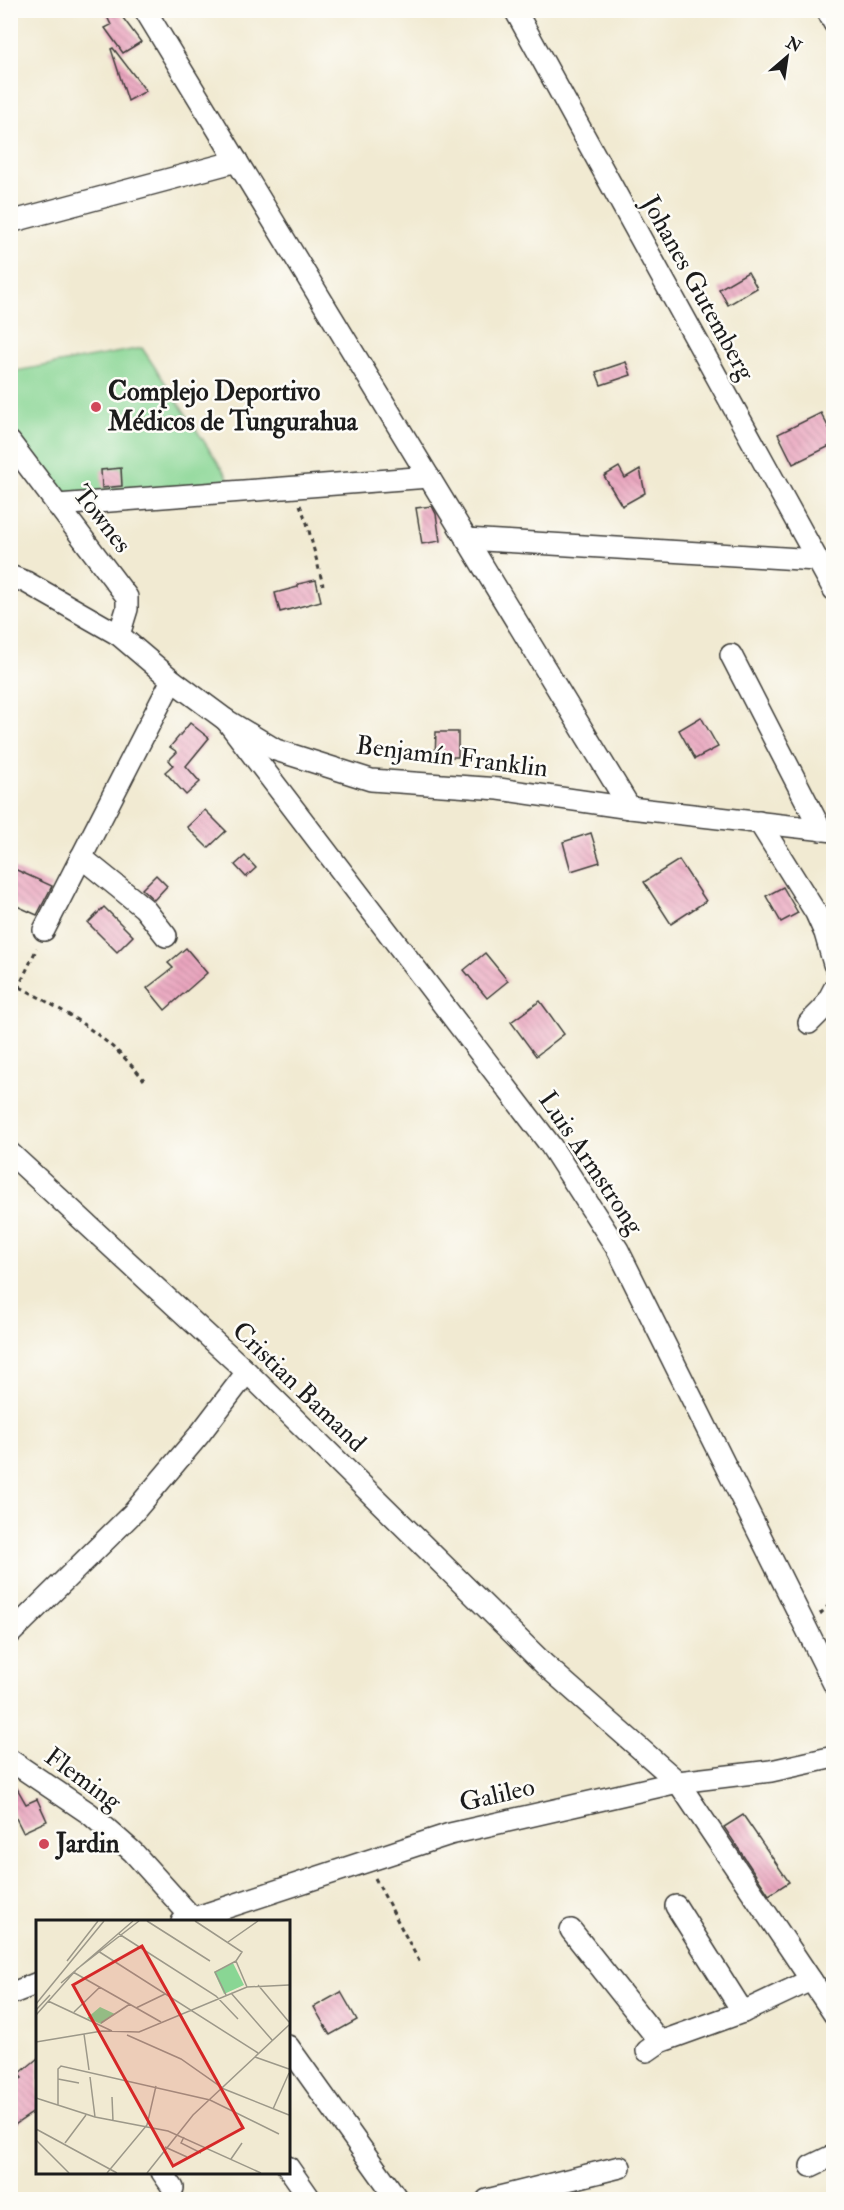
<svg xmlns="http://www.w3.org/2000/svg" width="844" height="2210" font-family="'IM FELL Double Pica',serif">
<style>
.garden{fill:#89d694;stroke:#527958;stroke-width:1.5}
.building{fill:url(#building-back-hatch)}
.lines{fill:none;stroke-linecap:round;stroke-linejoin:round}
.minor-casing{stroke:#3c3b37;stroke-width:24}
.path{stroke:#3c3b37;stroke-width:3;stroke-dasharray:4.5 4.5;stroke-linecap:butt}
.minor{stroke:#fff;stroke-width:21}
.poi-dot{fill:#d1495b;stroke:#fdfcf7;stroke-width:2}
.labels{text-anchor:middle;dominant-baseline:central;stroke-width:5;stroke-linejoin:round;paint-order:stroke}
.street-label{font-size:26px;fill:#1c1c1c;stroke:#fdfcf7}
.poi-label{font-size:26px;font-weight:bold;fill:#1c1c1c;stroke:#fdfcf7;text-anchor:start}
.inset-road{fill:none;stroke:#9c9889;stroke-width:1.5}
.view{fill:#d62828;fill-opacity:0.15;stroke:#d62828;stroke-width:3}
.inset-edge{fill:none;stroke:#1c1c1c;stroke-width:3}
</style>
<defs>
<pattern id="building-back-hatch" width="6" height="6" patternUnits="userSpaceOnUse" patternTransform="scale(1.5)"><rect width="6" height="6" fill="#e9a5be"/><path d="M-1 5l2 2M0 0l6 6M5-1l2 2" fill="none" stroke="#c78da3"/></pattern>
</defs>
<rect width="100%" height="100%" fill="#fdfcf7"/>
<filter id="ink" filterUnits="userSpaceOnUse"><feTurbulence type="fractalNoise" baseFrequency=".0167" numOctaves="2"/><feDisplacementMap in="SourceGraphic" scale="12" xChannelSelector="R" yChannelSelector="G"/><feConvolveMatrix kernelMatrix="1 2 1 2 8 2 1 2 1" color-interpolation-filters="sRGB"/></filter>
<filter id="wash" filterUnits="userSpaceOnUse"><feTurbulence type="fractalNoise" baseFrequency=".008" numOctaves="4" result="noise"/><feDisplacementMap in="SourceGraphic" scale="24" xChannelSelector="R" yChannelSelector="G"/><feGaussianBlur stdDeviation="1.35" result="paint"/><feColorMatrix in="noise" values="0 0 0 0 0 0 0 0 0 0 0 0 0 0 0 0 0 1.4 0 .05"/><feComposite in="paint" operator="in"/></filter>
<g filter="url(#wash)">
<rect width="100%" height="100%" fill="#f1ead2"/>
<polygon class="garden" points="142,348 237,491 57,505 11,442 10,372"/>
<g id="blocks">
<g class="building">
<polygon points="104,10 117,10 141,42 123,53 105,28 111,25"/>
<polygon points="113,48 146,91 128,101 111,49"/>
<polygon points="748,272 757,288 728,305 719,289"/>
<polygon points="626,362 631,375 601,385 596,372"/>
<polygon points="821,413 834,438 834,444 793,464 778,434"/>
<polygon points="619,467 625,478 640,469 645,493 622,506 604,476"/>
<polygon points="121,468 122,486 102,488 101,470"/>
<polygon points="432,506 436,514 440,541 422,544 416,508"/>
<polygon points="316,580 321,601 280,612 275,593 298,587 298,584"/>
<polygon points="701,717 718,747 695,759 679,730"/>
<polygon points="190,723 209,738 186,766 200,782 186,795 165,772 173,765 169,760 177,752 170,747"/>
<polygon points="436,732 458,732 458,757 435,757"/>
<polygon points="205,810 226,831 208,848 187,827"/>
<polygon points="591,833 600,862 571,871 563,842"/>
<polygon points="245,856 256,868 246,877 235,865"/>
<polygon points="679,860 706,901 671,924 644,882"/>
<polygon points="10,867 52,886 37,915 10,903"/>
<polygon points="156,875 167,886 154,900 142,889"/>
<polygon points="783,887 798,913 781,922 766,896"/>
<polygon points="104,907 133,936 117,952 88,923"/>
<polygon points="186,948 207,973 165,1010 147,988 173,968 168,963"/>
<polygon points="485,953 508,981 487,998 464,970"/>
<polygon points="540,1001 564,1034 536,1056 511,1022"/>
<polygon points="10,1776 26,1804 37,1799 47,1821 23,1832 10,1806"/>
<polygon points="743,1815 789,1882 769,1895 724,1827"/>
<polygon points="341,1992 357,2020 330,2035 314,2007"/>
<polygon points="38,2058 38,2109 10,2128 10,2086 22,2078 19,2074"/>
</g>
</g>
</g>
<g filter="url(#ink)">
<use href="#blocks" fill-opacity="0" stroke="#3c3b37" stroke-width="1.5"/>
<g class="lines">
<defs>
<g id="minor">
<polyline points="145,10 630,808"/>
<polyline points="515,10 834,590"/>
<polyline points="827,10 834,23"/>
<polyline points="10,222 237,161"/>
<polyline points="10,442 127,597 127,609 119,635"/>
<polyline points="57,505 429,477"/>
<polyline points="466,539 816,560"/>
<polyline points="10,576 26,582 119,635 172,680 226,720 276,750 371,780 499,789 630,808 834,831"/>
<polyline points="731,655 821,830"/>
<polyline points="226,720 551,1146 618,1250 834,1684"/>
<polyline points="759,822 816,913 825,933 834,964"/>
<polyline points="81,857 144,908 166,936"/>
<polyline points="44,930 172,680"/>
<polyline points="809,1023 824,1008 834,989"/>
<polyline points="10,1153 247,1372 545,1665 678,1782 834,2014"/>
<polyline points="10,1634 133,1513 199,1435 247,1372"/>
<polyline points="10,1760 90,1814 133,1852 196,1922"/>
<polyline points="676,1906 743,2012"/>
<polyline points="182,1922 450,1834 678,1782 771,1771 834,1757"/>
<polyline points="571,1930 660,2042"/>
<polyline points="10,1994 38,1983"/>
<polyline points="288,2046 398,2200"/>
<polyline points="647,2051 660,2042 743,2012 811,1980"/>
<polyline points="811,2166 834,2155"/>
<polyline points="288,2167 311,2200"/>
<polyline points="162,2172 173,2188"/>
<polyline points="487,2200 620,2167"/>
</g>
</defs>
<use href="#minor" class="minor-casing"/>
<g class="path">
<polyline points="300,505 307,523 323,585"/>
<path d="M20,987c47,25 91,51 124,93"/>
<polyline points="10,1005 37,948"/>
<polyline points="820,1614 834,1600"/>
<polyline points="375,1878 420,1963"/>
</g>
<use href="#minor" class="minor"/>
</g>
</g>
<g class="poi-dot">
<circle cx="96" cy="407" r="6"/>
<circle cx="44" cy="1844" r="6"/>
</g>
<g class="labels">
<g class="street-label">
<text transform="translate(698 288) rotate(61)">Johanes Gutemberg</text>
<text transform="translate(102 519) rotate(52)">Townes</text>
<text transform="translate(452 757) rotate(7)">Benjamín Franklin</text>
<text transform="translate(591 1163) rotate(56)">Luis Armstrong</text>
<text transform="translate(299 1387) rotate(44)">Cristian Bamand</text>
<text transform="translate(83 1779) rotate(36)">Fleming</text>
<text transform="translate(497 1795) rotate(-13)">Galileo</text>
</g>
<g class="poi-label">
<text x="108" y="392">Complejo Deportivo<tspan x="108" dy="30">Médicos de Tungurahua</tspan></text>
<text x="56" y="1844">Jardin</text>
</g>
</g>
<g transform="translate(36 1920)">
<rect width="254" height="254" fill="#f1ead2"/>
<path d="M197,43l11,22 -20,9 -10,-22zM64,87l15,7 -14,10 -14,-6z" fill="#89d694"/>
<path class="inset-road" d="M111,1l63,40M159,1l47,31 -6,9M83,14l97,62 22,23M192,22l30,-21M62,31l160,102M31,41l31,-40M200,41l11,26M37,52l88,50M25,63l72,-62M222,65l31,37M195,73l41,47M190,75l-11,-23 21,-11M12,81l64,30M0,84l68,-83M100,88l29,-14M0,90l14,-15M38,92l26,-25M0,95l41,-46 62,-48M65,103l29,-19M48,114l5,36M91,115l54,24 43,30 65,26M0,122l66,-11 37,1 108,-45 42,-2M219,137l34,12M54,157l5,40M22,159l21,4M76,177l1,24M0,178l59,19 73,14 93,42M22,185v-36l3,-3 149,34 69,34M237,189l16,-36M0,209l81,44M148,217l-3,6 20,10M0,220l33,33M29,223l21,-28M129,227l22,10M195,239l11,-16M71,253l40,-48 9,-39M111,253l46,-58 96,-90"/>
<path class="view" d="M106,26l101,182 -70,38 -100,-181z"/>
<rect width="254" height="254" class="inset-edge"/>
</g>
<rect width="844" height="2210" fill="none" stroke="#fdfcf7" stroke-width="36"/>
<g transform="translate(787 57) rotate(29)" stroke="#fdfcf7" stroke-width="4.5" paint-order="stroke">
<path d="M0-4.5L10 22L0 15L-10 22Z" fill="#1c1c1c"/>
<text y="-9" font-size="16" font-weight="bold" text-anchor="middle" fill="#1c1c1c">N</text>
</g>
</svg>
